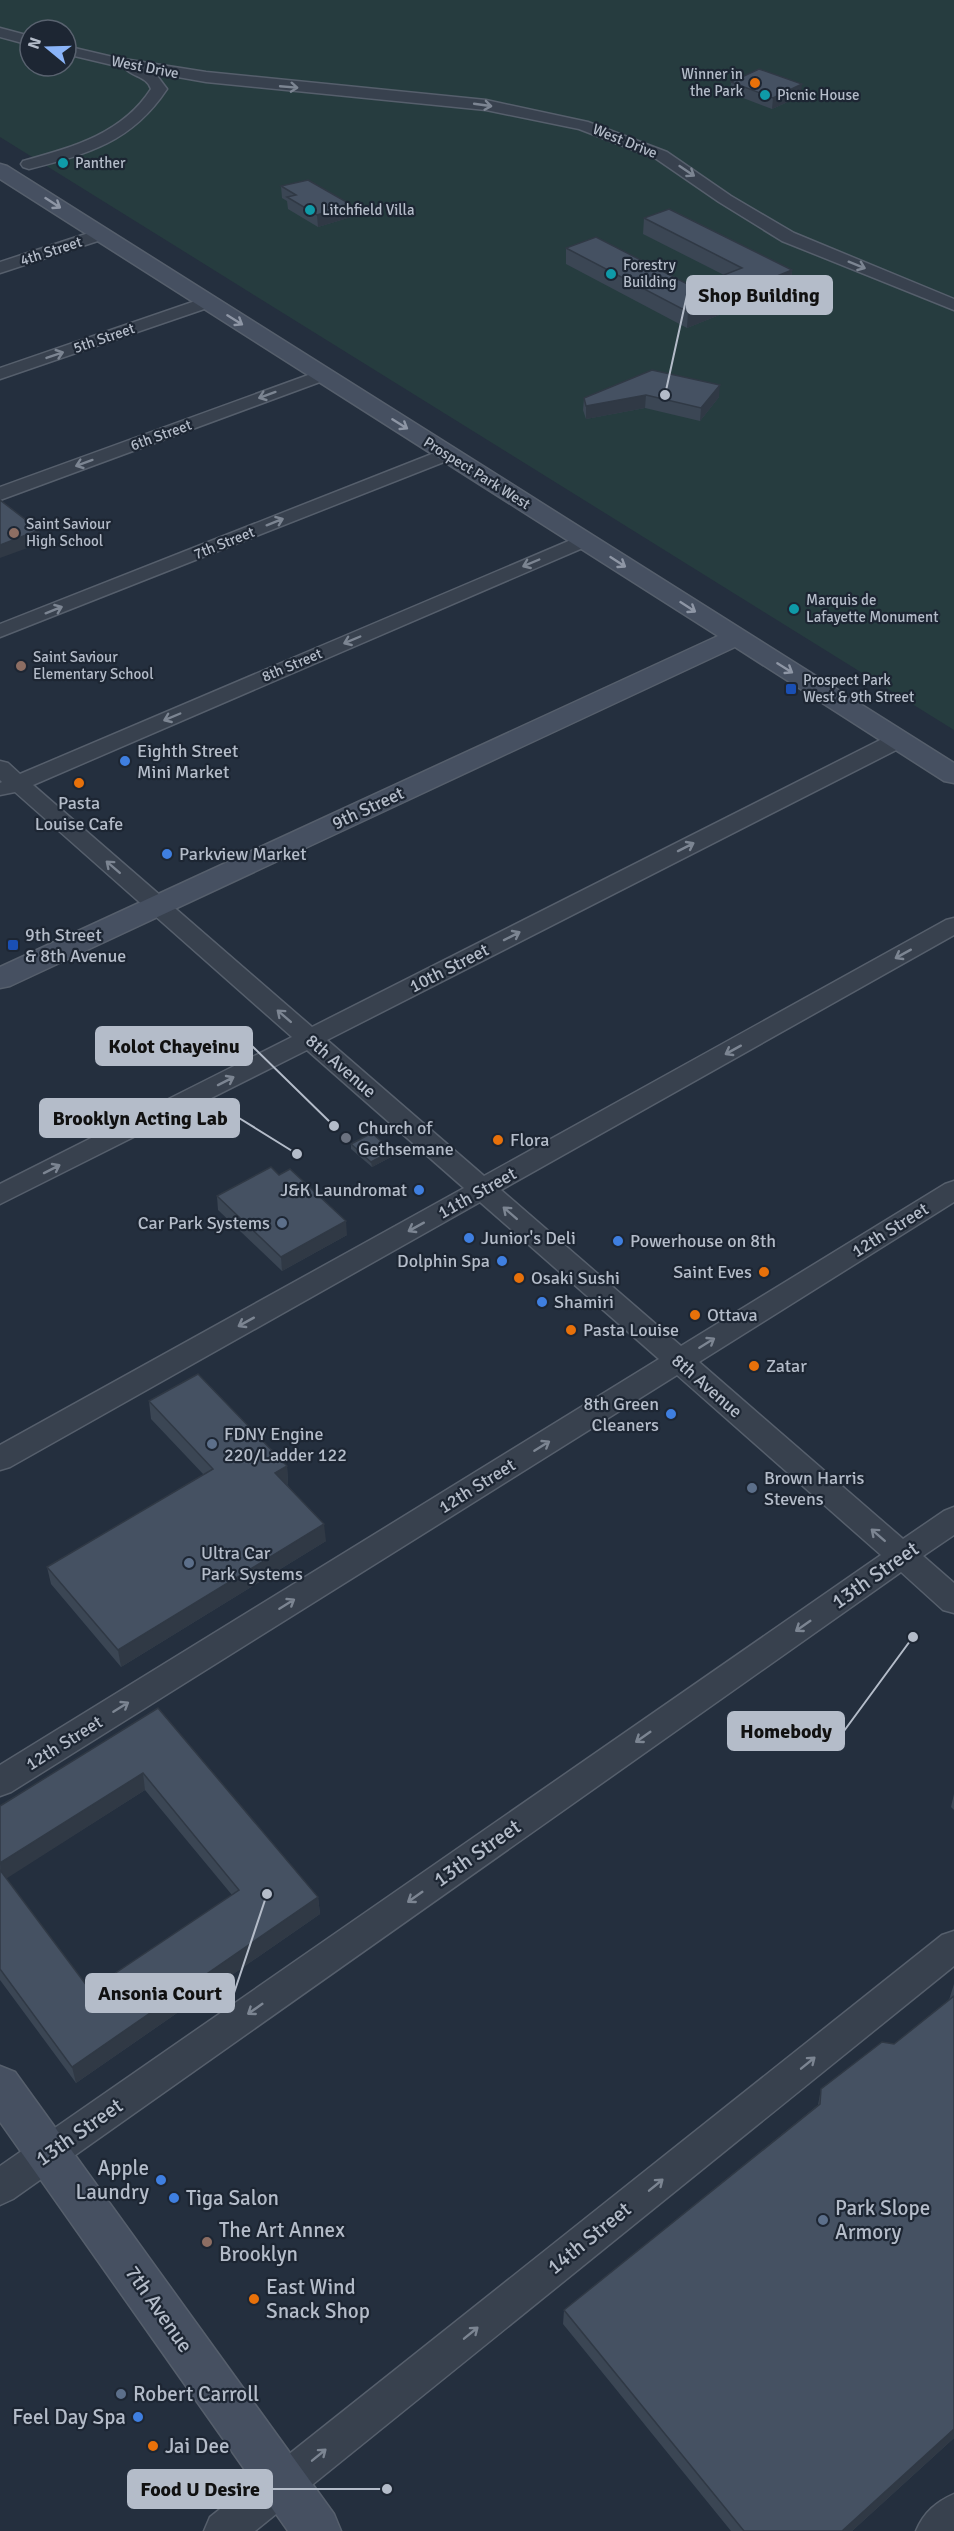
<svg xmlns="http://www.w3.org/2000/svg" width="954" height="2531" font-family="Signika,sans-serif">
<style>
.green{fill:#263c3f;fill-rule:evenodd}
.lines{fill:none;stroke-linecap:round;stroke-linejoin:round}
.street-casing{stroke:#565f6c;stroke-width:3}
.secondary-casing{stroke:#565f6c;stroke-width:3}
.street{fill:#38414e;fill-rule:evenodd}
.secondary{fill:#465061;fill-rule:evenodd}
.wall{fill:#3b4654;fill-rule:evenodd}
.shaded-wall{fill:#303945}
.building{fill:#455162;stroke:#303945;stroke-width:1.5}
.oneway{stroke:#7c8592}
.oneway2{stroke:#8e96a5}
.food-dot{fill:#e8710a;stroke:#1d2633;stroke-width:2}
.culture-dot{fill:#0f9aa8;stroke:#1d2633;stroke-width:2}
.education-dot{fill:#8d6e63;stroke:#1d2633;stroke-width:2}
.transit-dot{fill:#1a4fb4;stroke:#1d2633;stroke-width:2}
.shop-dot{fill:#3f7fe0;stroke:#1d2633;stroke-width:2}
.worship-dot{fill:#6b7280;stroke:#1d2633;stroke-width:2}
.service-dot{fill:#5c6f8a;stroke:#1d2633;stroke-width:2}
.labels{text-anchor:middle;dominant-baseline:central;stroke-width:4.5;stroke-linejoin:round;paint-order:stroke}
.far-street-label{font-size:15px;fill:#b4bcc9;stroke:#1d2633}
.far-poi-label{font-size:15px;fill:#b4bcc9;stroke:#1d2633;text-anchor:start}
.poi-label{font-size:18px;fill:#b4bcc9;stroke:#1d2633;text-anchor:start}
.street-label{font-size:18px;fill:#b4bcc9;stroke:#1d2633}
.near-street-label{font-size:21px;fill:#b4bcc9;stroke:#1d2633}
.near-poi-label{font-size:21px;fill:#b4bcc9;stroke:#1d2633;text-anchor:start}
.leader{fill:none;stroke:#b4bcc9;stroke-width:2}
.callout-dot{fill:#b4bcc9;stroke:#1d2633;stroke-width:2}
.callout{fill:#b4bcc9;stroke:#b4bcc9;stroke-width:2}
.callout-label{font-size:20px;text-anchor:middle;font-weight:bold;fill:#111}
</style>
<rect width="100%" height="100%" fill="#242f3e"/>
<path class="green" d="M0,0h954v730l-954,-593zM30,30h36v36h-36z"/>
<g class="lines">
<defs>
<g id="street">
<polygon points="0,28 30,36 30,45 0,37"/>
<path d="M66,46l51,12 89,14 280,28 102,22 79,30 64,44 63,37 160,66v11l-172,-69 -63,-39 -64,-44 -76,-29 -93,-19 -280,-28 -51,-9 12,16c-35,53 -79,65 -138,80l-6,-2 -2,-3 2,-3c50,-14 99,-27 128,-72 -4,-13 -19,-12 -26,-21l-59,-14z"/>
<polygon points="101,229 109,234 107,238 0,273 0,262"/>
<polygon points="207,297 213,298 216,302 213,306 0,379 0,368"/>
<polygon points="322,370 328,371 331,375 328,379 0,500 0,487"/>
<polygon points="447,448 454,450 456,454 454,458 0,637 0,624"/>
<polygon points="585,534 592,536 595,540 592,544 33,785 312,1027 890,735 898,733 906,735 909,740 906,745 327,1040 484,1176 946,920 954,918 954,935 501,1190 681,1346 945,1184 954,1181 954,1202 699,1362 903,1539 944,1511 954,1507 954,1535 923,1556 954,1583 954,1613 943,1610 901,1572 13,2199 0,2205 0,2166 881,1555 677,1375 11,1792 0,1796 0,1765 659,1359 480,1202 10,1467 0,1470 0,1445 464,1188 307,1050 0,1204 0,1184 292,1037 15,792 0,795 0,783 2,782 0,780 0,761 8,763 20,774"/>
<polygon points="954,1931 954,1966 255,2531 204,2531 210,2517 942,1935"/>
<path d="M954,2494v37h-38c8,-19 20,-29 38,-37z"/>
</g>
<g id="secondary">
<polygon points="0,164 7,166 954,763 954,783 944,781 735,647 10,986 0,988 0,967 718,636 0,179"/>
<polygon points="0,2066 15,2072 334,2514 341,2531 288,2531 0,2122"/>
</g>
</defs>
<use href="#street" class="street-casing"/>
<use href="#secondary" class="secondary-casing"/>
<use href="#street" class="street"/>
<use href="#secondary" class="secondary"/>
</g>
<g class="wall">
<polygon points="731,82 801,96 772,109 730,93"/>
<polygon points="281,186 351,217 318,227 288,209 287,201 282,198"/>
<polygon points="644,218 792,270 791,286 687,328 566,264 566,248 693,287 724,275 643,234"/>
<polygon points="652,370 719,397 700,421 645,408 586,419 583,410 584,398"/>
<polygon points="351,1144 393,1156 372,1167 351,1149"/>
<polygon points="217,1196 347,1235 282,1271 218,1210"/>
<polygon points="149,1401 287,1466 288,1483 287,1484 326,1541 121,1667 51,1584 47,1567 204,1475 151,1419"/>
<path d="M158,1708l160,189 2,17 -244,169 -76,-103v-174zM145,1790l87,105 -142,95 -84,-112z"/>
<polygon points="954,1794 954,1810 951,1807"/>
<polygon points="954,1984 954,2438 852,2531 731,2531 563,2324 564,2310 818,2105 821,2089 894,2044 949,2000"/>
</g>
<g class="shaded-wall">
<polygon points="802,84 801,96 772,109 773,98"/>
<polygon points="350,204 351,217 318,227 317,215"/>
<polygon points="792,270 791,286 687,328 688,312"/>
<polygon points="720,385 719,397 700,421 701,408"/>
<polygon points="646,395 645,408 586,419 586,406"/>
<polygon points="39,530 41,543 0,558 0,545"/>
<polygon points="392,1151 393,1156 372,1167 371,1162"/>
<polygon points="346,1221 347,1235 282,1271 281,1257"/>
<polygon points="287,1466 288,1483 277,1490 275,1473"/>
<polygon points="324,1524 326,1541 121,1667 118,1650"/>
<polygon points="143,1773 145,1790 1,1882 0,1863"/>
<polygon points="318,1897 320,1914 76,2083 72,2067"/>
<polygon points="954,2429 954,2438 852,2531 842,2531"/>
</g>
<g class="building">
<polygon points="759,69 802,84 773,98 731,82"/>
<polygon points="308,180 350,204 317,215 287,197 296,195 281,186"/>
<polygon points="669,209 792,270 688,312 566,248 596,237 693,287 742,268 644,218"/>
<polygon points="652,370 720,385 701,408 646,395 586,406 584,398"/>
<polygon points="0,500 39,530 0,545"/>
<polygon points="372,1133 392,1151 371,1162 351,1144"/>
<polygon points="271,1167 279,1175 290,1169 346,1221 281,1257 217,1196"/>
<polygon points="198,1374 287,1466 275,1473 324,1524 118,1650 47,1567 213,1469 149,1401"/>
<polygon points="158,1708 318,1897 72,2067 0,1969 0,1870 90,1990 239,1890 143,1773 0,1863 0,1806"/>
<polygon points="954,1996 954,2429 842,2531 744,2531 564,2310 820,2104 821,2089 882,2042 894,2044"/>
</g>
<defs><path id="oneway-shaft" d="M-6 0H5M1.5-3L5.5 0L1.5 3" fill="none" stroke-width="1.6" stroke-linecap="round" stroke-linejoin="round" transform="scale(1.5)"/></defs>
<g class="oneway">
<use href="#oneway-shaft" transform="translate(289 87) rotate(5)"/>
<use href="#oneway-shaft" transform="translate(483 105) rotate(8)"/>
<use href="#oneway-shaft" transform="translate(687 171) rotate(34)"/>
<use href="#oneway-shaft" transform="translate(857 265) rotate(22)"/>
<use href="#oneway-shaft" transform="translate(55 355) rotate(-19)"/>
<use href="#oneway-shaft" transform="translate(267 395) rotate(160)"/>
<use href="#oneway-shaft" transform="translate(84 463) rotate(160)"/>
<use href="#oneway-shaft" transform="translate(275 522) rotate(-22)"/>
<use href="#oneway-shaft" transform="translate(531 563) rotate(157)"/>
<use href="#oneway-shaft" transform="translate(54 610) rotate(-22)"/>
<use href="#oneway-shaft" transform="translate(352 640) rotate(157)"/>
<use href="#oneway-shaft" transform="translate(172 717) rotate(157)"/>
<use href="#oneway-shaft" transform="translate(686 847) rotate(-27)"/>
<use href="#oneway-shaft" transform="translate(113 867) rotate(-139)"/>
<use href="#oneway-shaft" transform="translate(512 936) rotate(-27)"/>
<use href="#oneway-shaft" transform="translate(903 954) rotate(151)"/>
<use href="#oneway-shaft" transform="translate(284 1016) rotate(-139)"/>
<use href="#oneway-shaft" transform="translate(733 1050) rotate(151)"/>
<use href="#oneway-shaft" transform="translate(226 1081) rotate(-27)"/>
<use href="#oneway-shaft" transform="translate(52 1169) rotate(-27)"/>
<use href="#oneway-shaft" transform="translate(510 1213) rotate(-139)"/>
<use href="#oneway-shaft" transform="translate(416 1227) rotate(151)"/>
<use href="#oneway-shaft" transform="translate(246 1322) rotate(151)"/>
<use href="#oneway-shaft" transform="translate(707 1343) rotate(-32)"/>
<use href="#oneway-shaft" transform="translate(542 1446) rotate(-32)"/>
<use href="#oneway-shaft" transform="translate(878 1535) rotate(-139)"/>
<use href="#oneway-shaft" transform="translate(287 1604) rotate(-32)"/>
<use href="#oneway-shaft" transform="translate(803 1626) rotate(145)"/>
<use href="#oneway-shaft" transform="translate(121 1707) rotate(-32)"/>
<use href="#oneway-shaft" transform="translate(643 1737) rotate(145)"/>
<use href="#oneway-shaft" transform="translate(415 1897) rotate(145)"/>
<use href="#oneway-shaft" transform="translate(255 2009) rotate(145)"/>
<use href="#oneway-shaft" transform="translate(808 2063) rotate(-39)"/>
<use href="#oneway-shaft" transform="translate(656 2185) rotate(-39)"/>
<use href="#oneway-shaft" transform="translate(471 2333) rotate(-39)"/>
<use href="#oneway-shaft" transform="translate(319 2455) rotate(-39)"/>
</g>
<g class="oneway2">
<use href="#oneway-shaft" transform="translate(53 203) rotate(33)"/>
<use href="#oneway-shaft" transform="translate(235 320) rotate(32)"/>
<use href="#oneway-shaft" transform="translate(400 424) rotate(32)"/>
<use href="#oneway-shaft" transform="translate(618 562) rotate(33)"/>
<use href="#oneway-shaft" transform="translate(688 607) rotate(33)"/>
<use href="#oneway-shaft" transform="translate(785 668) rotate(32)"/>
</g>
<g class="food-dot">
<circle cx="755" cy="83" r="6"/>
<circle cx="79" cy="783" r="6"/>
<circle cx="498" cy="1140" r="6"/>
<circle cx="764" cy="1272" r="6"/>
<circle cx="519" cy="1278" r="6"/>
<circle cx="695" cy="1315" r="6"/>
<circle cx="571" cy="1330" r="6"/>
<circle cx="754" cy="1366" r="6"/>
<circle cx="254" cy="2299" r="6"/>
<circle cx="153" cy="2446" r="6"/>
</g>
<g class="culture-dot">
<circle cx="765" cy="95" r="6"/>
<circle cx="63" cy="163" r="6"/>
<circle cx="310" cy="210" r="6"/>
<circle cx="611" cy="274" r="6"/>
<circle cx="794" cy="609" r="6"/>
</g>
<g class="education-dot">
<circle cx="14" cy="533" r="6"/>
<circle cx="21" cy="666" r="6"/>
<circle cx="207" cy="2242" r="6"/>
</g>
<g class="transit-dot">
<rect x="785" y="683" width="12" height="12" rx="3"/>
<rect x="7" y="939" width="12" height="12" rx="3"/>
</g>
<g class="shop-dot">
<circle cx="125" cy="761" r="6"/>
<circle cx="167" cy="854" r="6"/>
<circle cx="419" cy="1190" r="6"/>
<circle cx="469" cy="1238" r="6"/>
<circle cx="618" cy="1241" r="6"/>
<circle cx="502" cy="1261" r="6"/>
<circle cx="542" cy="1302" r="6"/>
<circle cx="671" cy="1414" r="6"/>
<circle cx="161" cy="2180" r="6"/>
<circle cx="174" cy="2198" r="6"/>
<circle cx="138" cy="2417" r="6"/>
</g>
<circle class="worship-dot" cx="346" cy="1138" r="6"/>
<g class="service-dot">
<circle cx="282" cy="1223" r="6"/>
<circle cx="212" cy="1444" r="6"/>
<circle cx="752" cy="1488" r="6"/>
<circle cx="189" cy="1563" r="6"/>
<circle cx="823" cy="2220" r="6"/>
<circle cx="121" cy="2394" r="6"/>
</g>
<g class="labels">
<g class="far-street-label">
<text transform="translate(145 67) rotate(11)">West Drive</text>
<text transform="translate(625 141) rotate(22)">West Drive</text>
<text transform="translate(51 251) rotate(-18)">4th Street</text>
<text transform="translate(104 338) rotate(-19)">5th Street</text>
<text transform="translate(161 435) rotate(-20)">6th Street</text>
<text transform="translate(477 473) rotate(32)">Prospect Park West</text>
<text transform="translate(224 543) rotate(-22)">7th Street</text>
<text transform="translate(292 665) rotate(-23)">8th Street</text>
</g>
<g class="far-poi-label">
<text x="743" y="74" text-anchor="end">Winner in<tspan x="743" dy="17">the Park</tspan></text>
<text x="777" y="95">Picnic House</text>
<text x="75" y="163">Panther</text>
<text x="322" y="210">Litchfield Villa</text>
<text x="623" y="265">Forestry<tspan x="623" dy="17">Building</tspan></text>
<text x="26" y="524">Saint Saviour<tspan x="26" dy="17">High School</tspan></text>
<text x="806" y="600">Marquis de<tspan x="806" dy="17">Lafayette Monument</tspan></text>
<text x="33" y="657">Saint Saviour<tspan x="33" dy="17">Elementary School</tspan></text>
<text x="803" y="680">Prospect Park<tspan x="803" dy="17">West &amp; 9th Street</tspan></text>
</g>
<g class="poi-label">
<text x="137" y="751">Eighth Street<tspan x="137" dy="21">Mini Market</tspan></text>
<text x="79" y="803" text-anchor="middle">Pasta<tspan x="79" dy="21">Louise Cafe</tspan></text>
<text x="179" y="854">Parkview Market</text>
<text x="25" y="935">9th Street<tspan x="25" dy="21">&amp; 8th Avenue</tspan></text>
<text x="358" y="1128">Church of<tspan x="358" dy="21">Gethsemane</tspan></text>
<text x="510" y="1140">Flora</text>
<text x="407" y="1190" text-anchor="end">J&amp;K Laundromat</text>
<text x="270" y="1223" text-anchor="end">Car Park Systems</text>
<text x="481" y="1238">Junior's Deli</text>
<text x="630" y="1241">Powerhouse on 8th</text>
<text x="490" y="1261" text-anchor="end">Dolphin Spa</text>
<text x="752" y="1272" text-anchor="end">Saint Eves</text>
<text x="531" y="1278">Osaki Sushi</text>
<text x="554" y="1302">Shamiri</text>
<text x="707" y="1315">Ottava</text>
<text x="583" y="1330">Pasta Louise</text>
<text x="766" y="1366">Zatar</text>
<text x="659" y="1404" text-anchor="end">8th Green<tspan x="659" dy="21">Cleaners</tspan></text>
<text x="224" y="1434">FDNY Engine<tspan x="224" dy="21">220/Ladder 122</tspan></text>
<text x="764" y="1478">Brown Harris<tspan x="764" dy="21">Stevens</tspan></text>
<text x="201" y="1553">Ultra Car<tspan x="201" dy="21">Park Systems</tspan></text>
</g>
<g class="street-label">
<text transform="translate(368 808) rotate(-25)">9th Street</text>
<text transform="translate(449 968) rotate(-27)">10th Street</text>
<text transform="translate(341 1066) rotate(41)">8th Avenue</text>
<text transform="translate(477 1193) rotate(-29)">11th Street</text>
<text transform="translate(890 1230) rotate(-32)">12th Street</text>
<text transform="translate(707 1386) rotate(41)">8th Avenue</text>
<text transform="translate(477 1486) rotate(-32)">12th Street</text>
<text transform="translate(64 1743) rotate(-32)">12th Street</text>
</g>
<g class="near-street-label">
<text transform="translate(875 1575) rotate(-35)">13th Street</text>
<text transform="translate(477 1853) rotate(-35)">13th Street</text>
<text transform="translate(79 2132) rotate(-35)">13th Street</text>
<text transform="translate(589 2238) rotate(-39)">14th Street</text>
<text transform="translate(159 2309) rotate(55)">7th Avenue</text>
</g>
<g class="near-poi-label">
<text x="149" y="2168" text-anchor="end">Apple<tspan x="149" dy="24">Laundry</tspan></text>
<text x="186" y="2198">Tiga Salon</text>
<text x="835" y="2208">Park Slope<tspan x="835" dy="24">Armory</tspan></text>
<text x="219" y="2230">The Art Annex<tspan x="219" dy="24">Brooklyn</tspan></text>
<text x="266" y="2287">East Wind<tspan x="266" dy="24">Snack Shop</tspan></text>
<text x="133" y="2394">Robert Carroll</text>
<text x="126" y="2417" text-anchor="end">Feel Day Spa</text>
<text x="165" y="2446">Jai Dee</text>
</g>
</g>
<path class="leader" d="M665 395L687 295M334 1126L252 1046M297 1154L239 1118M913 1637L844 1731M267 1894L234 1993M387 2489L272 2489"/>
<g class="callout-dot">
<circle cx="665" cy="395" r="6"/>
<circle cx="334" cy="1126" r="6"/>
<circle cx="297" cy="1154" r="6"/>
<circle cx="913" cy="1637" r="6"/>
<circle cx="267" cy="1894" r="6"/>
<circle cx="387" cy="2489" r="6"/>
</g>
<g class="callout">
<rect x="687" y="276" width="145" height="38" rx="6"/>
<rect x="96" y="1027" width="156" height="38" rx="6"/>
<rect x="40" y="1099" width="199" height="38" rx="6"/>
<rect x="728" y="1712" width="116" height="38" rx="6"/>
<rect x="86" y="1974" width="148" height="38" rx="6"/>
<rect x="128" y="2470" width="144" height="38" rx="6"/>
</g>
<g class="callout-label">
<text x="759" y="302">Shop Building</text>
<text x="174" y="1053">Kolot Chayeinu</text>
<text x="140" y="1125">Brooklyn Acting Lab</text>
<text x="786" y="1738">Homebody</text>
<text x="160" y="2000">Ansonia Court</text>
<text x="200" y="2496">Food U Desire</text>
</g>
<g transform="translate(48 48) rotate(289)"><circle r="28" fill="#1d2633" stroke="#59626f" stroke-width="1.5"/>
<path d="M0-4.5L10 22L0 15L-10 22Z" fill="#8ab4f8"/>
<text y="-9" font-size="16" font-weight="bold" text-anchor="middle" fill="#b4bcc9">N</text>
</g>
</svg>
